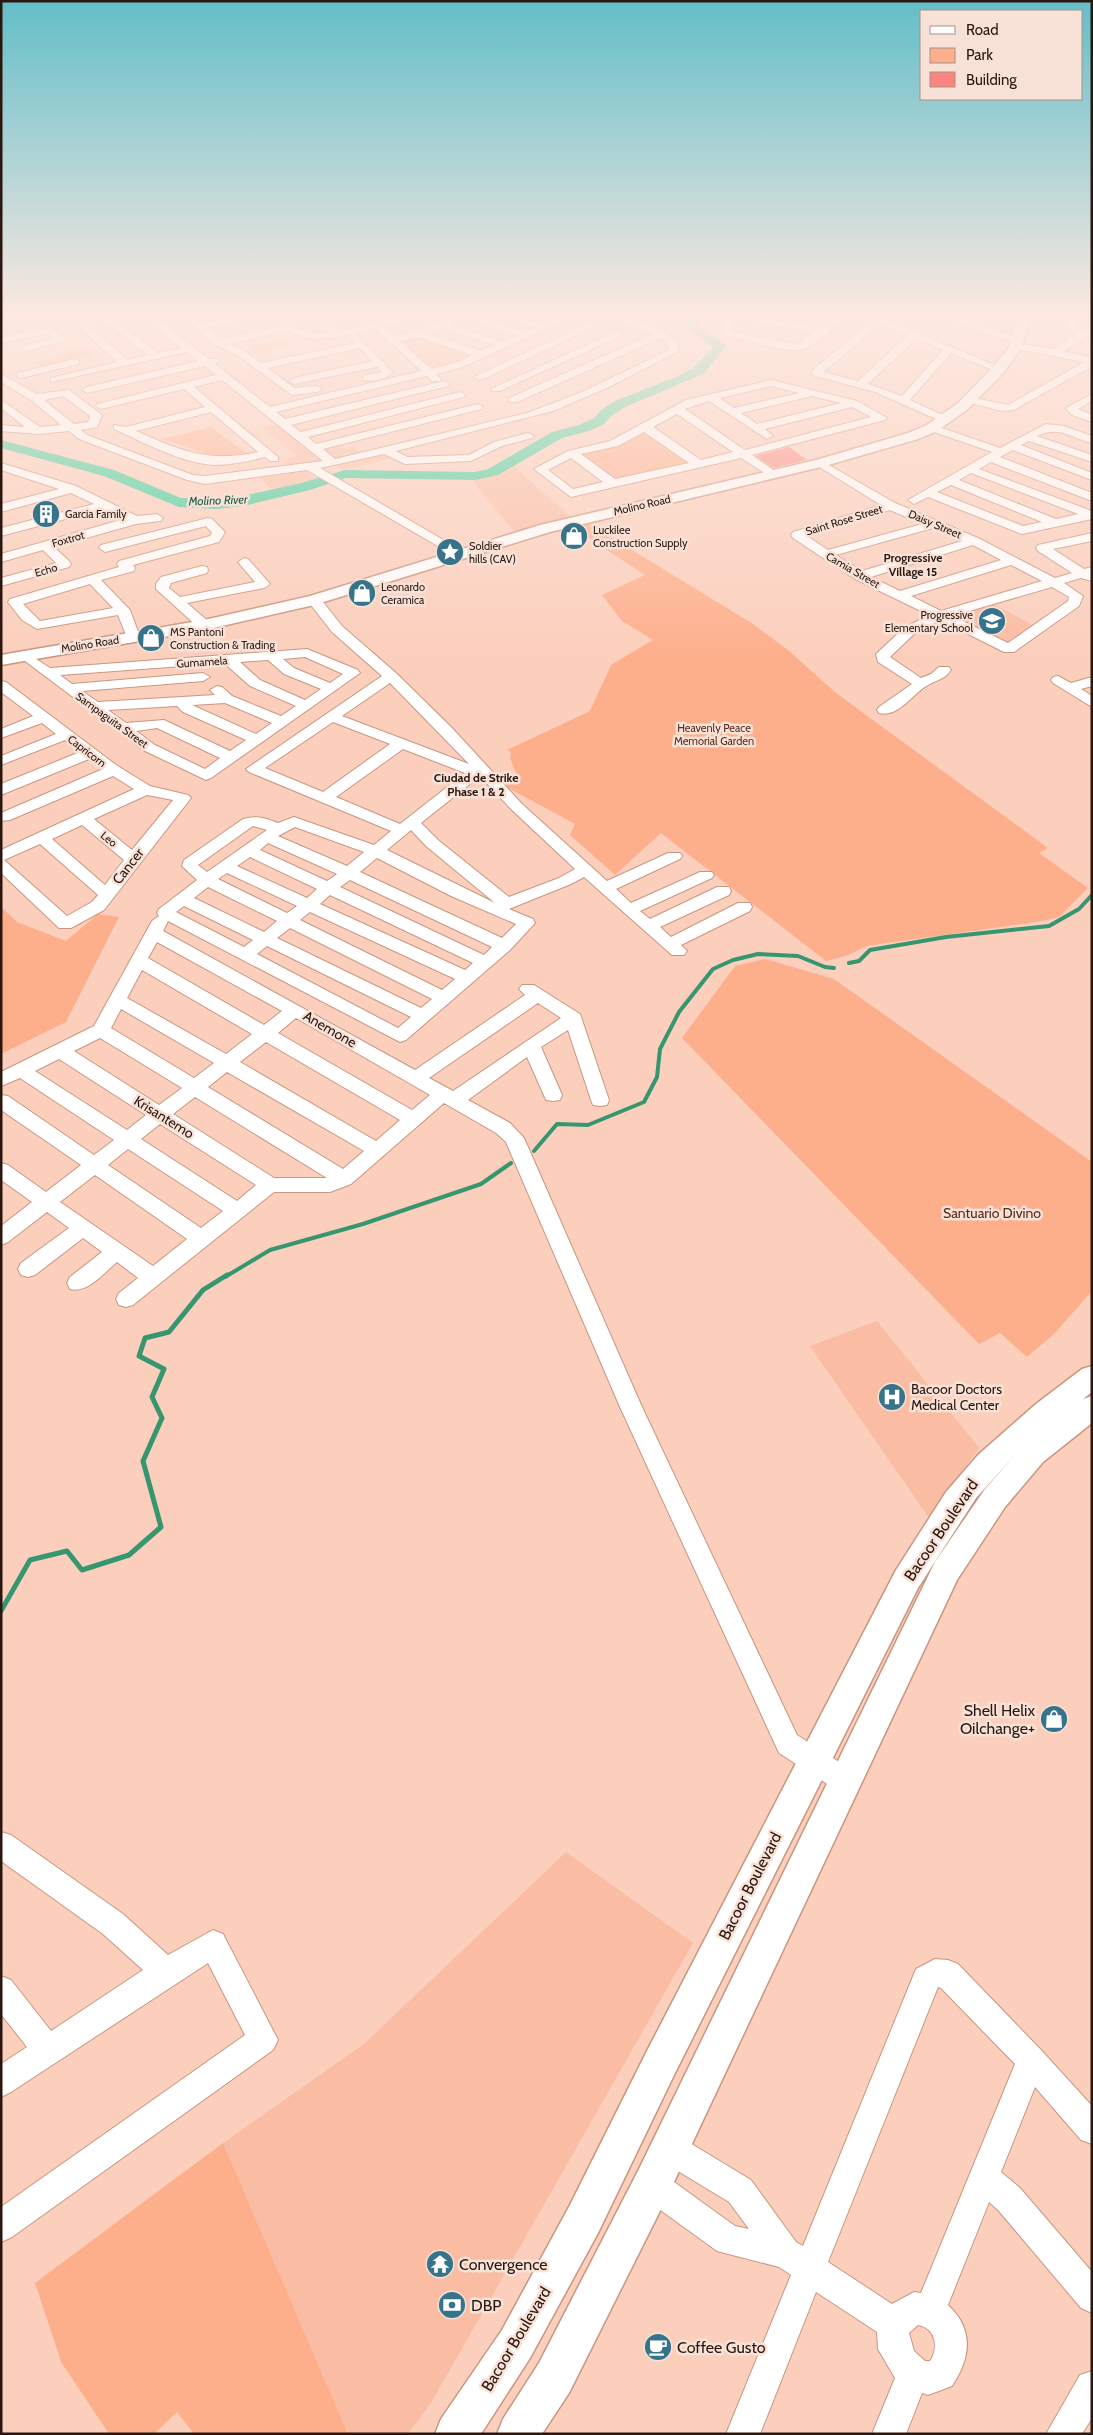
<svg xmlns="http://www.w3.org/2000/svg" width="1093" height="2435" font-family="Cabin,sans-serif">
<style>
.built{fill:#fabda3}
.green{fill:#fdaf8c}
.lines{fill:none;stroke-linecap:round;stroke-linejoin:round}
.stream-far1{stroke:#369670;stroke-width:4}
.stream{stroke:#369670;stroke-width:5}
.river{fill:#3acd99;fill-rule:evenodd}
.building{fill:#fb857e}
.minor-casing{stroke:#c99680;stroke-width:2}
.major-casing{stroke:#c99680;stroke-width:3}
.minor{fill:#fff;fill-rule:evenodd}
.major{fill:#fff;fill-rule:evenodd}
.labels{text-anchor:middle;dominant-baseline:central;stroke-width:5;stroke-linejoin:round;paint-order:stroke}
.far-street-label{font-size:11px;fill:#2b170f;stroke:#f8e2d8}
.far-poi-label{font-size:11px;fill:#2b170f;stroke:#f8e2d8;text-anchor:start}
.far-park-label{font-size:11px;fill:#582d1a;stroke:#f8e2d8}
.far-water-label{font-size:12px;font-style:italic;fill:#235b45;stroke:#f8e2d8}
.far-neighbourhood-label{font-size:12px;font-weight:bold;fill:#2b170f;stroke:#f8e2d8}
.street-label{font-size:14px;fill:#2b170f;stroke:#f8e2d8}
.park-label{font-size:14px;fill:#582d1a;stroke:#f8e2d8}
.poi-label{font-size:14px;fill:#2b170f;stroke:#f8e2d8;text-anchor:start}
.near-street-label{font-size:16px;fill:#2b170f;stroke:#f8e2d8}
.near-poi-label{font-size:16px;fill:#2b170f;stroke:#f8e2d8;text-anchor:start}
</style>
<rect width="100%" height="100%" fill="#fbcfbc"/>
<g class="built">
<polygon points="278,424 325,461 291,467 283,461 296,456 263,428"/>
<polygon points="340,445 345,450 353,447 361,453 336,460 321,449"/>
<polygon points="386,453 391,458 342,470 336,465"/>
<polygon points="515,467 573,519 516,533 472,481"/>
<polygon points="305,471 316,479 272,489 260,478"/>
<polygon points="991,603 1037,627 1007,647 947,616"/>
<polygon points="877,1321 979,1448 929,1518 810,1346"/>
<polygon points="566,1852 693,1943 431,2403 408,2434 348,2434 223,2143 364,2044"/>
</g>
<g class="green">
<polygon points="417,336 472,356 431,369 400,339"/>
<polygon points="285,339 293,345 257,353 251,347"/>
<polygon points="84,345 92,355 80,359 74,356 76,360 40,368 35,362 69,354 64,351"/>
<polygon points="211,427 246,453 216,457 162,439"/>
<polygon points="647,429 693,462 613,481 577,454"/>
<polygon points="588,523 753,624 788,650 836,693 1048,848 1039,853 1088,888 1059,917 1043,921 866,946 849,955 826,961 661,833 615,875 570,835 575,824 499,783 498,779 517,775 510,758 511,752 507,750 590,711 611,665 653,640 622,621 602,595 645,575 572,527"/>
<polygon points="1,907 17,922 66,941 98,914 119,917 66,1022 1,1054"/>
<polygon points="765,959 834,979 1092,1162 1092,1291 1054,1334 1027,1357 1000,1333 979,1344 682,1038 735,966"/>
<polygon points="223,2143 348,2434 194,2434 177,2412 154,2434 109,2434 61,2362 35,2283"/>
</g>
<g class="lines">
<g class="stream-far1">
<polyline points="849,963 859,961 870,950 946,937 1049,926 1079,909 1092,895"/>
<polyline points="534,1151 557,1124 588,1125 644,1102 657,1077 660,1049 679,1012 713,969 733,960 758,954 798,956 825,967 834,968"/>
<polyline points="225,1277 270,1250 363,1224 481,1184 511,1163"/>
</g>
<polyline class="stream" points="1,1611 30,1560 67,1551 82,1570 129,1555 161,1527 143,1461 162,1418 152,1397 164,1369 139,1356 145,1338 169,1332 203,1290 227,1275"/>
<polygon class="river" points="689,317 701,317 700,326 727,346 703,374 625,407 611,416 604,424 589,431 562,438 498,475 475,480 346,478 310,490 243,506 216,509 179,507 104,476 1,448 1,440 114,470 181,498 216,499 243,496 301,483 345,470 475,472 488,469 552,432 579,425 594,418 601,410 615,401 676,377 693,368 713,347 690,330"/>
</g>
<polygon class="building" points="789,447 807,460 773,468 756,456"/>
<g class="lines">
<defs>
<g id="minor">
<path d="M92,317h18l48,36 23,-5 -37,-31h11l54,42h9l1,2 -4,3 55,43 151,-36 -45,-42 -20,5 37,38c-6,7 -20,10 -30,8v-4l19,-4 -5,-5 -83,17 -5,-3 5,-3 78,-17 -12,-13 -92,20 26,20 23,-2 5,3 -5,3 -25,3 -58,-42 -20,-8 -30,-28h10l7,6 32,-6h18l-1,2 -43,9 13,11 62,-13 -10,-9c15,0 20,10 33,14 7,3 17,2 25,1l-20,-15h11l20,14 55,-14h13l-1,2 -23,8 9,9 23,-5 33,-14h12l-12,7 53,18 13,-6 -54,-19h14l49,15 11,-5 -27,-8 -1,-2c14,0 27,6 36,6 9,-1 14,-8 27,-6l-108,50 -27,7 5,5 -1,2h-8l-5,-5 -151,36 9,7 159,-38 5,3 -1,2 -157,39 10,7 159,-40 5,3 -1,2 -156,40 8,7 162,-40 5,3 -1,2 -159,40 12,10 192,-46 55,-21 87,-42 -2,-7 -6,-5 -144,64h-8v-4l144,-64 -40,-15 -1,-2c17,0 52,10 63,23 3,3 3,7 4,11l-72,37 -54,23 -157,40 11,6 62,-2 25,-13 34,-9 6,3 -2,2 -30,8 -31,15 -66,3 -21,-10 -64,14 144,84 2,3 -2,3 -4,1 -153,-89 -102,14 -18,-4 -108,-41 -10,-8 -31,3 -37,-3v-6l24,2 -24,-19v-8l39,27 21,-2 -30,-25 -30,-18v-8l36,20 32,-4 33,25 -5,12 -16,3 6,5 106,40 12,1 118,-15 -101,-81 -28,7 84,70v4h-8l-5,-4c-16,4 -33,8 -50,8 -34,-2 -70,-22 -101,-36v-4l12,2 79,-20 -21,-18 -83,20 -5,-3 1,-2 119,-29 -11,-9 -118,27 -5,-3 5,-3 111,-26 -11,-9 -136,30v-4l66,-16 -42,-39zM102,320l46,35 -20,5 -41,-36zM442,328l52,17 -13,6 -52,-17zM289,331c18,12 42,7 62,4l-1,2 5,6 -94,20 -19,-14 -13,-5zM419,337l53,18 -17,8 -24,6 -31,-28zM63,396l27,20 -2,6 -14,2 -30,-24zM211,412l47,40c-50,11 -76,-1 -122,-21z"/>
<path d="M728,317h27l65,10 13,-10h11c-7,8 -29,28 -39,32 -14,5 -64,-9 -80,-14l-5,-11zM737,319l3,1 74,12 -14,11 -5,1 -62,-13 -3,-6z"/>
<path d="M865,317l18,1 121,51 -1,2h-8l-44,-18 -41,47 37,17v4l-4,1 -68,-30 -63,-17v-4l59,-50zM880,324l27,12 -49,45 -34,-9zM916,339l27,11 -41,46 -34,-12z"/>
<polygon points="940,317 954,317 1022,339 1023,341 1020,344 1053,349 1076,335 1068,328 1063,317 1073,317 1076,326 1081,330 1092,327 1092,334 1064,351 1092,358 1092,366 1014,410 1002,411 966,402 966,398 970,397 1008,405 1084,362 1012,348 1011,346 1015,343"/>
<polygon points="591,322 596,325 595,327 483,379 479,380 474,377"/>
<polygon points="49,328 65,337 65,341 27,351 22,348 23,346 53,338 47,334 1,343 1,337"/>
<polygon points="617,331 621,332 621,336 500,391 492,391 491,389"/>
<polygon points="75,359 79,360 79,364 21,378 16,375 17,373"/>
<path d="M771,380l86,21 30,17 -2,2 -133,35 24,17 2,2 -6,4 -31,-20 -170,39 -37,-28 34,-18 42,-10 76,-41zM771,386l28,7 -65,15 -14,-10zM812,396l29,7 -84,21 -16,-11zM709,401l58,38 6,-3 -8,-7 87,-22 19,10 -126,33 -60,-41zM677,414l56,38 -32,8 -48,-33zM644,432l45,31 -74,16 -34,-25 37,-8zM571,458l32,24 -30,7 -25,-19z"/>
<polygon points="1092,394 1092,401 1078,409 1092,415 1092,422 1072,415 1066,408"/>
<path d="M1046,424l18,2 28,10v7c-21,-5 -33,-18 -55,-7l55,19v7l-63,-21 -8,4 71,28v7l-79,-30 -13,7 92,36v8l-101,-39 -12,7 113,42v8l-70,15 -94,-37 -14,7 -6,-4 84,-48 -64,-22v-4h8l64,22zM971,473l107,41 -22,5 -97,-39zM951,485l91,37 -19,4 -86,-34z"/>
<path d="M820,460l75,43 83,35 77,40 17,-5 -34,-22 -2,-3 2,-3 54,-12v8l-39,8 31,20 8,-2v14l-11,-3 -17,5 19,13 -4,10 -65,46h-10l-64,-32 -26,14 -24,23 31,21 10,-4 8,-7h10l2,3c-6,9 -14,10 -23,15 -15,8 -29,33 -49,28l-2,-3 2,-3 33,-23 -34,-22 -2,-8 28,-26 25,-13 -74,-36 -62,-41 -2,-3 2,-3 88,-27 -65,-40 -2,-2zM890,510l32,14 -94,26 -21,-14zM933,528l29,13 -100,30 -26,-16zM973,545l28,15 -101,31 -29,-14zM1011,565l31,16 -101,30 -30,-15zM1052,587l17,10 -1,4 -60,42 -56,-27z"/>
<polygon points="1,463 76,486 137,516 157,514 163,518 161,521 136,524 54,547 69,561 71,564 69,567 1,586 1,578 56,563 43,550 1,562 1,554 124,519 103,509 1,536 1,528 94,504 71,493 1,512 1,504 59,489 1,470"/>
<path d="M208,518l4,1 13,13 -6,10 -86,23 2,3 -1,3 -33,9 29,30 10,27 -2,3h-10l-10,-25 -81,14 -15,-9 -14,-18 2,-3 109,-32 -2,-3 2,-3 91,-25 2,-3 -6,-7 -101,26 -6,-4 2,-3zM90,584l23,24 -73,13 -17,-17z"/>
<polygon points="244,558 248,559 270,584 264,588 187,603 209,622 211,625 209,628 199,628 156,589 156,584 161,577 202,566 207,567 208,570 207,573 171,583 169,588 180,597 255,582 238,562"/>
<path d="M314,596l5,1 23,29 54,47 56,55 70,76 85,77 61,-28h12l2,3 -2,3 -64,30 15,14 69,-31h12l2,3 -2,3 -72,33 10,8 67,-32h12l2,4 -2,4 -69,32 11,10 67,-34h12l2,4 -2,4 -69,34 6,6 -3,4h-12l-88,-78 -13,7 -62,25 24,10 2,4 -25,27 -104,90 -6,2 -232,-121 -5,10 252,139 110,-75 -6,-6 3,-4h12l46,29 29,86 -2,5 -7,1 -7,-1 -2,-5 -23,-70 -27,17 21,48 -2,5 -7,1 -7,-1 -19,-43 -59,43 42,23 14,15 118,269 155,328 56,36 4,9 -4,9 -9,4 -9,-4 -56,-36 -159,-346 -114,-265 -10,-9 -52,-30 -93,81 -21,8h-56l-141,113 -7,2 -7,-2 -3,-6 3,-6 19,-15 -21,-16c-13,11 -30,32 -47,27l-3,-6 3,-6 32,-25 -19,-14 -48,37 -7,2 -7,-2 -3,-6 3,-6 48,-35 -22,-16 -39,30 -7,3v-19l31,-24 -31,-22v-17l7,2 38,27 35,-27 -80,-55v-15l7,1 86,59 20,-15 -94,-62 -19,8v-14l93,-46 58,-105 7,-5 -2,-3 2,-4 38,-29 -15,-14 2,-6 59,-41c14,-4 23,-1 35,4l16,-6 80,28 17,-14 -142,-59 -3,-3 136,-93 -50,-44 -25,-32zM390,683l79,81 -127,-48zM333,722l57,22 -67,48 -58,-24zM403,749l62,24 -65,51 -64,-27zM480,776l32,34 63,59 -16,9 -50,19 -71,-57 -17,-17zM253,826l14,4 -60,42 -9,-7zM295,827l69,25 -17,14 -69,-30zM411,830l15,16 69,57 -108,-53zM268,843l69,31 -10,7 -67,-31zM250,857l67,32 -10,9 -70,-32zM377,858l74,38 65,28 -14,14 -142,-66zM227,873l70,33 -10,7 -69,-34zM350,880l142,67 -8,8 -144,-68zM208,887l69,34 -13,11 -70,-34zM330,895l143,68 -8,7 -145,-66zM184,906l69,34 -9,7 -68,-35zM310,912l145,67 -13,11 -142,-70zM290,928l142,71 -11,9 -144,-70zM157,942l125,69 -18,14 -116,-67zM267,946l144,71 -13,11 -141,-74zM142,970l110,64 -26,20 -99,-56zM538,1003l23,15 -108,73 -24,-13zM121,1009l93,54 -20,15 -83,-50zM296,1018l134,77 -18,15 -134,-77zM100,1038l82,50 -23,17 -85,-54zM266,1042l134,78 -24,21 -136,-79zM59,1059l87,56 -19,15 -92,-59zM227,1072l137,79 -21,18 -135,-82zM195,1097l132,81h-53l-101,-64zM160,1124l96,61 -19,16 -96,-62zM128,1149l95,62 -22,17 -93,-63zM95,1175l92,64 -34,27 -93,-64z"/>
<path d="M307,649l51,21 2,3 -149,105 -5,2 -61,-29 -128,-96 7,-4 26,17zM305,657l38,17 -13,9 -36,-15 -11,-9zM268,660l16,14 37,15 -16,11 -45,-20 -20,-18zM224,663l26,23 46,20 -15,10 -49,-20 -10,-9 -5,-1 -7,4 5,5 -117,7 -16,-11 121,-10 7,-4 -7,-4 -131,11 -12,-9zM225,703l47,20 -16,11 -64,-29zM177,706l6,6 63,28 -16,11 -66,-31 -38,3 -18,-13zM157,728l63,30 -15,11 -50,-24 -19,-14z"/>
<polygon points="1058,676 1071,683 1092,677 1092,686 1081,689 1092,696 1092,707 1053,683 1051,680 1053,677"/>
<path d="M1,681l5,1 110,83 34,21 38,9 3,3 -87,112 -33,18h-12l-58,-55v-23l133,-61 -21,-13 -103,44 -9,1v-8l102,-44 -14,-10 -88,36v-11l79,-32 -15,-12 -64,25v-9l55,-22 -14,-11 -41,15v-9l32,-13 -32,-24zM147,795l26,5 -41,50 -38,-31zM82,825l42,35 -19,25 -53,-46zM40,844l58,51 -6,7 -25,14 -63,-56z"/>
<polygon points="1,1832 11,1835 123,1914 168,1955 213,1930 223,1934 278,2040 273,2050 12,2237 1,2242 1,2207 245,2035 208,1963 11,2092 1,2097 1,2064 27,2047 1,2014 1,1976 11,1980 51,2031 143,1970 103,1934 1,1861"/>
<path d="M935,1959l13,1 10,4 83,86 51,56v38l-11,-4 -46,-53 -34,85 19,16 72,84v41l-11,-5 -83,-98 -9,-8 -41,103c27,25 22,54 4,81l-24,9 -6,-2 -16,41h-34l23,-56 -17,-29 -1,-17 -61,-40 -56,142h-34l65,-159 -12,-8 -62,-16 -76,-55 -4,-11 4,-11 11,-4 11,4 72,52 14,3 -20,-27 -71,-43 -4,-11 4,-11 11,-4 11,4 71,43 45,62 7,4 113,-277zM938,1987l3,1 74,76 -94,229 -7,-1 -22,12 -64,-42zM918,2325c18,3 21,23 12,36h-5l-11,-10 -5,-18z"/>
<polygon points="1092,2371 1092,2418 1082,2434 1046,2434 1080,2375"/>
</g>
<g id="major">
<polygon points="1019,317 1031,317 1020,350 1004,372 968,409 937,431 918,439 825,466 550,532 314,605 204,630 1,665 1,655 204,620 310,596 540,525 816,460 908,433 927,425 958,403 994,366 1008,349"/>
<polygon points="1092,1366 1092,1392 1083,1399 1092,1396 1092,1423 1043,1462 1005,1507 957,1580 666,2199 569,2393 542,2434 497,2434 503,2419 539,2363 638,2171 935,1562 985,1489 1015,1455 976,1498 918,1588 674,2075 598,2233 530,2358 481,2434 435,2434 441,2419 502,2330 570,2205 648,2049 896,1570 946,1492 978,1455 1036,1404 1082,1369"/>
</g>
</defs>
<use href="#minor" class="minor-casing"/>
<use href="#major" class="major-casing"/>
<use href="#minor" class="minor"/>
<use href="#major" class="major"/>
</g>
<linearGradient id="sky" x2="0" y2="1"><stop stop-color="#62bec8"/><stop offset="0.48" stop-color="#fde9e1"/><stop offset="1" stop-color="#fde9e1" stop-opacity="0"/></linearGradient>
<rect width="1093" height="657" fill="url(#sky)"/>
<defs>
<symbol id="building-disc" viewBox="-11 -11 22 22"><circle r="9.5" fill="#37748b" stroke="#f8e2d8"/><path d="M-4-6H4V6H1V3H-1V6H-4ZM-2.5-4.3h1.7v1.8h-1.7ZM.8-4.3h1.7v1.8H.8ZM-2.5-1h1.7V.8h-1.7ZM.8-1h1.7V.8H.8Z" fill="#fff"/></symbol>
<symbol id="shop-disc" viewBox="-11 -11 22 22"><circle r="9.5" fill="#37748b" stroke="#f8e2d8"/><path d="M-5-2.5h2.3a2.7 3.5 0 0 1 5.4 0H5L5.5 6h-11ZM-1.5-2.5h3a1.5 2.3 0 0 0-3 0Z" fill="#fff"/></symbol>
<symbol id="sight-disc" viewBox="-11 -11 22 22"><circle r="9.5" fill="#37748b" stroke="#f8e2d8"/><path d="M0-6L1.8-2.2L6-1.7L2.9 1.2L3.7 5.4L0 3.3L-3.7 5.4L-2.9 1.2L-6-1.7L-1.8-2.2Z" fill="#fff"/></symbol>
<symbol id="school-disc" viewBox="-11 -11 22 22"><circle r="9.5" fill="#37748b" stroke="#f8e2d8"/><path d="M0-5L7-2L0 1L-7-2ZM-4 1L0 2.5L4 1V4Q0 6-4 4Z" fill="#fff"/></symbol>
<symbol id="hospital-disc" viewBox="-11 -11 22 22"><circle r="9.5" fill="#37748b" stroke="#f8e2d8"/><path d="M-5-5h3v3.5h4V-5h3V5h-3V1.5h-4V5h-3Z" fill="#fff"/></symbol>
<symbol id="temple-disc" viewBox="-11 -11 22 22"><circle r="9.5" fill="#37748b" stroke="#f8e2d8"/><path d="M0-6L5-2H3V0L6.5 2.5H4V6H1.5V3h-3V6H-4V2.5H-6.5L-3 0V-2H-5Z" fill="#fff"/></symbol>
<symbol id="bank-disc" viewBox="-11 -11 22 22"><circle r="9.5" fill="#37748b" stroke="#f8e2d8"/><path d="M-6-4H6V4H-6ZM0-2.3a2.3 2.3 0 1 0 0 4.6a2.3 2.3 0 1 0 0-4.6Z" fill="#fff"/></symbol>
<symbol id="cafe-disc" viewBox="-11 -11 22 22"><circle r="9.5" fill="#37748b" stroke="#f8e2d8"/><path d="M-5.5-4.5H6V0H3Q3 3.5 0 3.5H-2.5Q-5.5 3.5-5.5 0ZM3-3.2v2h1.7v-2ZM-6 4.5H4V6H-6Z" fill="#fff"/></symbol>
</defs>
<g fill-rule="evenodd">
<use href="#building-disc" x="30" y="498" width="32" height="32"/>
<use href="#shop-disc" x="558" y="520" width="32" height="32"/>
<use href="#sight-disc" x="434" y="536" width="32" height="32"/>
<use href="#shop-disc" x="346" y="577" width="32" height="32"/>
<use href="#school-disc" x="976" y="605" width="32" height="32"/>
<use href="#shop-disc" x="135" y="622" width="32" height="32"/>
<use href="#hospital-disc" x="876" y="1381" width="32" height="32"/>
<use href="#shop-disc" x="1038" y="1703" width="32" height="32"/>
<use href="#temple-disc" x="424" y="2248" width="32" height="32"/>
<use href="#bank-disc" x="436" y="2289" width="32" height="32"/>
<use href="#cafe-disc" x="642" y="2331" width="32" height="32"/>
</g>
<g class="labels">
<g class="far-street-label">
<text transform="translate(642 505) rotate(-13)">Molino Road</text>
<text transform="translate(844 520) rotate(-17)">Saint Rose Street</text>
<text transform="translate(935 524) rotate(23)">Daisy Street</text>
<text transform="translate(68 539) rotate(-16)">Foxtrot</text>
<text transform="translate(46 570) rotate(-16)">Echo</text>
<text transform="translate(853 570) rotate(30)">Camia Street</text>
<text transform="translate(90 644) rotate(-9)">Molino Road</text>
<text transform="translate(202 662) rotate(-4)">Gumamela</text>
<text transform="translate(112 720) rotate(36)">Sampaguita Street</text>
<text transform="translate(87 751) rotate(37)">Capricorn</text>
<text transform="translate(109 839) rotate(39)">Leo</text>
</g>
<g class="far-poi-label">
<text x="65" y="514">Garcia Family</text>
<text x="593" y="530">Luckilee<tspan x="593" dy="13">Construction Supply</tspan></text>
<text x="469" y="546">Soldier<tspan x="469" dy="13">hills (CAV)</tspan></text>
<text x="381" y="587">Leonardo<tspan x="381" dy="13">Ceramica</tspan></text>
<text x="973" y="615" text-anchor="end">Progressive<tspan x="973" dy="13">Elementary School</tspan></text>
<text x="170" y="632">MS Pantoni<tspan x="170" dy="13">Construction &amp; Trading</tspan></text>
</g>
<g class="far-park-label">
<text x="714" y="728">Heavenly Peace<tspan x="714" dy="13">Memorial Garden</tspan></text>
</g>
<g class="far-water-label">
<text transform="translate(218 500) rotate(-2)">Molino River</text>
</g>
<g class="far-neighbourhood-label">
<text x="913" y="557">Progressive<tspan x="913" dy="14">Village 15</tspan></text>
<text x="476" y="777">Ciudad de Strike<tspan x="476" dy="14">Phase 1 &amp; 2</tspan></text>
</g>
<g class="street-label">
<text transform="translate(128 866) rotate(-52)">Cancer</text>
<text transform="translate(330 1029) rotate(30)">Anemone</text>
<text transform="translate(164 1117) rotate(32)">Krisantemo</text>
</g>
<g class="park-label">
<text x="992" y="1213">Santuario Divino</text>
</g>
<g class="poi-label">
<text x="911" y="1389">Bacoor Doctors<tspan x="911" dy="16">Medical Center</tspan></text>
</g>
<g class="near-street-label">
<text transform="translate(941 1530) rotate(-56)">Bacoor Boulevard</text>
<text transform="translate(750 1886) rotate(-63)">Bacoor Boulevard</text>
<text transform="translate(516 2339) rotate(-59)">Bacoor Boulevard</text>
</g>
<g class="near-poi-label">
<text x="1035" y="1710" text-anchor="end">Shell Helix<tspan x="1035" dy="18">Oilchange+</tspan></text>
<text x="459" y="2264">Convergence</text>
<text x="471" y="2305">DBP</text>
<text x="677" y="2347">Coffee Gusto</text>
</g>
</g>
<rect width="1093" height="2435" fill="none" stroke="#2b170f" stroke-width="5"/>
<rect x="920" y="10" width="162" height="90" fill="#f8e2d8" stroke="#a69188"/>
<rect x="930" y="26" width="25" height="8" fill="#ffffff" stroke="#a69188"/>
<text x="966" y="35" font-size="15" fill="#2b170f">Road</text>
<rect x="930" y="48" width="25" height="15" fill="#fdaf8c" stroke="#a69188"/>
<text x="966" y="60" font-size="15" fill="#2b170f">Park</text>
<rect x="930" y="72" width="25" height="15" fill="#fb857e" stroke="#a69188"/>
<text x="966" y="85" font-size="15" fill="#2b170f">Building</text>
</svg>
